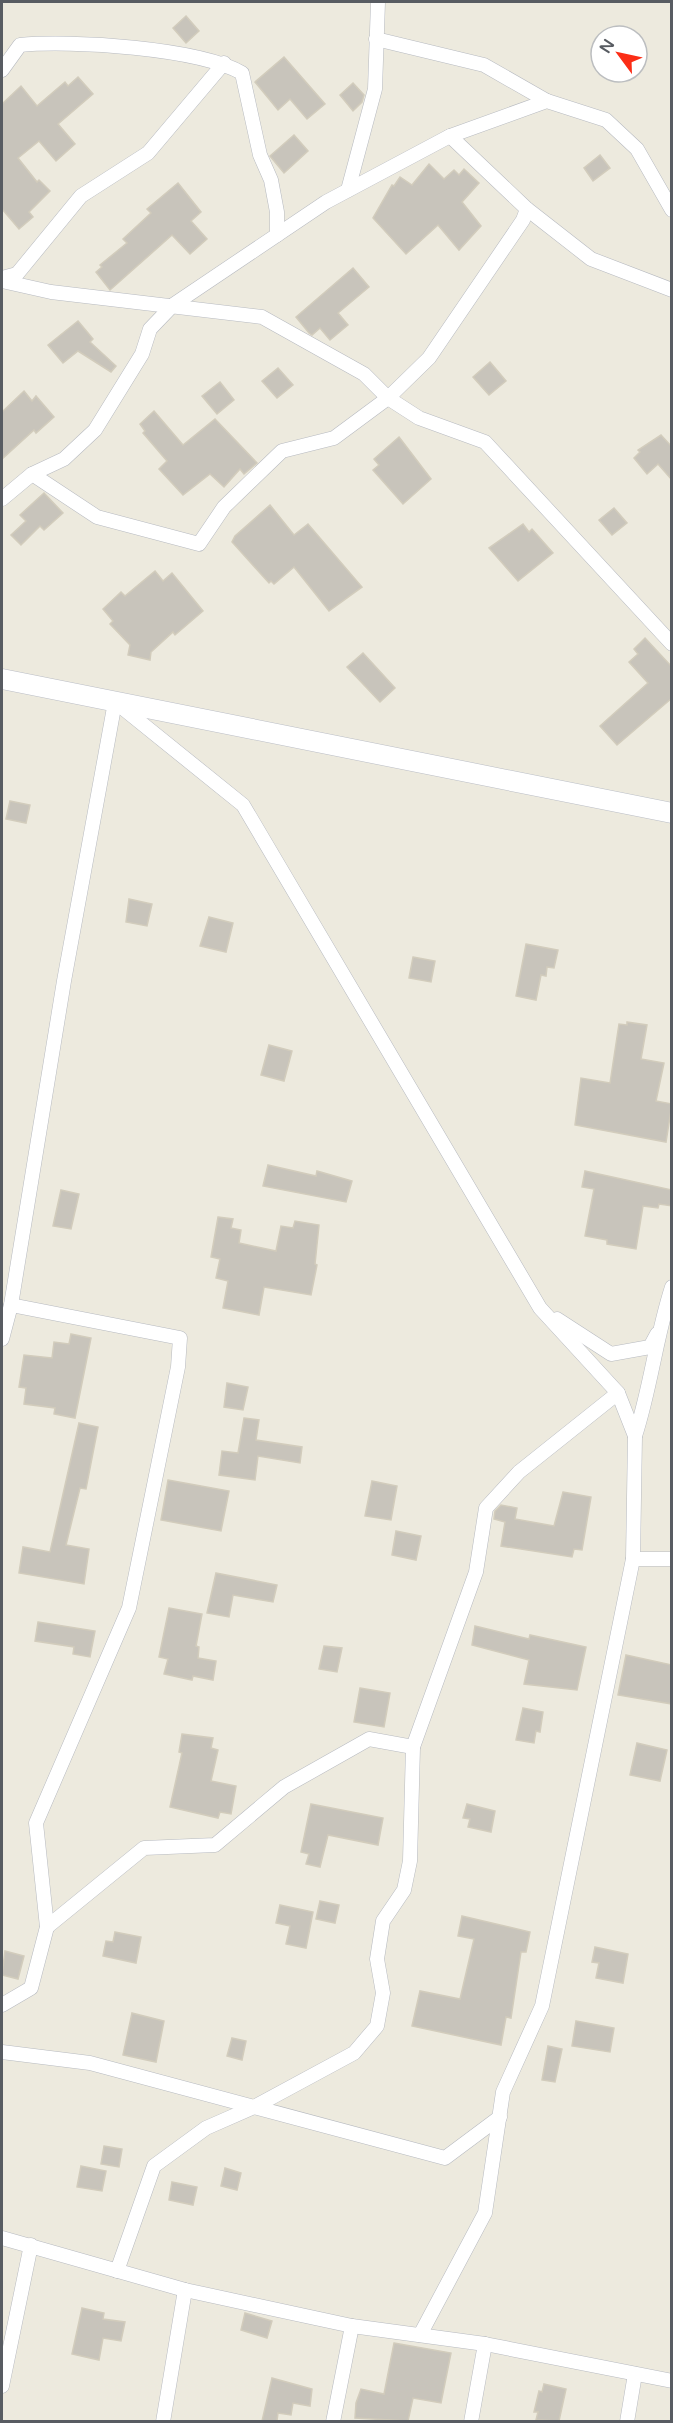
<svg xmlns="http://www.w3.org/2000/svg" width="673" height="2423" font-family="'Varela Round',sans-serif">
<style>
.building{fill:#c8c4bb;stroke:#d2ccbc;stroke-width:1.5}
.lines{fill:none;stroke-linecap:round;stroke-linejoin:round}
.street-casing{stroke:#b7bac0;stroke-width:15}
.secondary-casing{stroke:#babdc5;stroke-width:21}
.street{stroke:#fff;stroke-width:14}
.secondary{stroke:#fff;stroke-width:20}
</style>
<rect width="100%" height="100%" fill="#edeade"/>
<g class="building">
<polygon points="186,16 199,31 186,43 173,28"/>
<polygon points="284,57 325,104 307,119 290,99 278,110 255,82"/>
<polygon points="78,77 93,94 58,124 75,144 56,161 39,141 18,158 37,182 39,180 50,191 29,212 33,217 19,229 2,209 2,104 21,86 37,106 65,82 68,86"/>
<polygon points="353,83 364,95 362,102 353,111 340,95"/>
<polygon points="294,135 308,151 284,173 270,156"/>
<polygon points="600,155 610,168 593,181 584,168"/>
<polygon points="429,164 444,179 454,170 459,175 464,169 479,183 462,202 481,226 459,250 438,225 406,254 373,218 392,185 394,186 400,177 412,185"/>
<polygon points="178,183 201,212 191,221 207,239 190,254 172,235 110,290 96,272 102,267 100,265 127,243 123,239 151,213 147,209"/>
<polygon points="353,268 369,287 338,313 348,325 330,340 320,328 312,335 309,333 296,317"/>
<polygon points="78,321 93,339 90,342 116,366 111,372 78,351 63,363 48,345"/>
<polygon points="490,362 506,381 489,395 473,377"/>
<polygon points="278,368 293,385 277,398 262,381"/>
<polygon points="220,382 234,400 217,414 202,396"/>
<polygon points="24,391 32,401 36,396 54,417 36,433 34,430 2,459 2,412"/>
<polygon points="154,411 183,445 215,419 257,463 244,474 240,469 224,487 210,474 183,495 159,469 167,461 143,433 145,431 140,424"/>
<polygon points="661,435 672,447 672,480 658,464 647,474 634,458 640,452 638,450"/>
<polygon points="399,437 431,479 403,504 373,470 379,465 374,459"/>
<polygon points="44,493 63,513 44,530 40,526 21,545 11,535 26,521 20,515"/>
<polygon points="270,505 294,535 308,524 362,587 329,611 294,567 274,584 271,581 269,583 232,542 235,536"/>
<polygon points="614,508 627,523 612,535 599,520"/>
<polygon points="523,524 529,532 532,529 553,553 518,581 489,548"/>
<polygon points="155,571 163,581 172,573 203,611 175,635 173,632 151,652 150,660 128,655 130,645 110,624 113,621 103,609 121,592 125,596"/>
<polygon points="645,638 672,667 672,698 617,745 600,726 648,683 629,662 638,654 634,649"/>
<polygon points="363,653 395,688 380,702 347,667"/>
<polygon points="10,801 30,805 26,823 6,819"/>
<polygon points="129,899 152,904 147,926 126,922"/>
<polygon points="209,917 233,923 226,952 200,946"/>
<polygon points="526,944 558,950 554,968 547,967 546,976 541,975 536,1000 516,996"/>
<polygon points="413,957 435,961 431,982 409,978"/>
<polygon points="627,1022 647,1025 641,1059 664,1063 656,1101 672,1104 666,1142 575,1125 581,1078 610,1083 619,1024 627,1025"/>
<polygon points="269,1045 292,1051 284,1081 261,1075"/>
<polygon points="268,1165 316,1176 317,1171 352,1181 346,1202 263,1186"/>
<polygon points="585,1171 672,1190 672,1206 659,1204 658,1208 643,1206 636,1249 607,1244 607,1240 585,1236 594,1189 582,1187"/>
<polygon points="61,1190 79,1194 71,1229 53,1226"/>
<polygon points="218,1217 233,1219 231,1228 241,1230 239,1243 276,1251 281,1226 293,1228 295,1221 319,1225 315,1264 317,1265 311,1295 264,1287 259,1315 223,1308 228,1281 216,1278 220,1259 211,1257"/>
<polygon points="71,1334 91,1338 75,1418 54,1414 55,1408 24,1404 26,1388 19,1387 24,1355 52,1358 54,1342 69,1344"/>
<polygon points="227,1383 248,1387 243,1410 224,1407"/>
<polygon points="244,1418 259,1420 256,1440 302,1447 300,1463 258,1456 255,1480 219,1475 222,1451 238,1453"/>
<polygon points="79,1423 98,1427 86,1489 80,1488 66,1545 89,1549 84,1584 19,1573 23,1547 50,1552"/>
<polygon points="168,1480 229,1491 221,1531 161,1520"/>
<polygon points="372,1481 397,1486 391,1520 365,1516"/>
<polygon points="563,1492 591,1497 582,1550 574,1549 572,1557 501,1546 505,1522 494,1519 495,1511 501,1505 517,1508 515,1519 554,1526"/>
<polygon points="396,1531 421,1536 416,1560 392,1555"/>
<polygon points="216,1573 277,1585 273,1602 233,1595 229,1617 207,1613"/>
<polygon points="169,1608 202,1614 196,1646 199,1647 198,1658 216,1661 213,1680 193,1676 192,1680 164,1674 168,1659 159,1657"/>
<polygon points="38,1622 95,1631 90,1657 73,1654 74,1647 35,1641"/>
<polygon points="475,1626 529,1639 530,1635 586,1647 577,1690 524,1684 529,1660 472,1645"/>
<polygon points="324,1646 342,1648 337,1672 319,1669"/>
<polygon points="626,1655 672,1665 672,1704 618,1695"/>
<polygon points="360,1688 390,1693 384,1727 354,1722"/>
<polygon points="523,1708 543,1712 540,1732 536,1731 534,1743 516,1740"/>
<polygon points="182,1734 213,1738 211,1748 218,1750 211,1781 236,1786 231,1814 220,1812 218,1818 170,1807 182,1753 179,1752"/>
<polygon points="637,1743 667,1750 660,1781 630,1775"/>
<polygon points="311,1804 383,1818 378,1845 328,1835 320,1867 306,1864 309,1854 301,1852"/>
<polygon points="467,1804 495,1811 491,1832 468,1827 470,1819 463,1818"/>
<polygon points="320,1901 339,1905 335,1923 316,1919"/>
<polygon points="280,1905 313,1912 306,1948 286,1944 290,1926 276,1923"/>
<polygon points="462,1916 530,1932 526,1952 521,1952 511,2018 506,2017 501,2045 412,2026 420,1991 460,1999 474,1939 458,1936"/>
<polygon points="115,1932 141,1937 136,1963 103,1956 106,1941 113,1942"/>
<polygon points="595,1947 628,1954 623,1983 596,1978 599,1963 592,1962"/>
<polygon points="5,1951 24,1956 18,1979 2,1975"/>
<polygon points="132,2013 164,2021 156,2062 123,2055"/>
<polygon points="576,2021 614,2028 610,2052 572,2046"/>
<polygon points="232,2038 246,2041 242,2060 227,2056"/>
<polygon points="548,2046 562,2049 555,2082 542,2080"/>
<polygon points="104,2146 122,2149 119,2167 101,2164"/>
<polygon points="81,2166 106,2171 102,2191 77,2187"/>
<polygon points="225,2168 241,2173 237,2190 221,2186"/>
<polygon points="172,2182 197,2187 193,2205 169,2200"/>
<polygon points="82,2308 104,2313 103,2319 125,2322 121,2341 103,2338 99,2360 72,2354"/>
<polygon points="245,2313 272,2321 267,2338 241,2330"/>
<polygon points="394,2343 451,2353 441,2403 413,2398 408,2421 355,2418 356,2403 361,2389 384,2394"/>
<polygon points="272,2378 312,2389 310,2406 293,2403 291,2415 278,2413 277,2421 262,2421"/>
<polygon points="544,2384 566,2389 559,2421 536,2420 538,2412 534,2412 539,2391 542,2392"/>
</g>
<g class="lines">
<defs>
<g id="street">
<polyline points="376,39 484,65 547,101"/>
<path d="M2,70l18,-25c52,-5 178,3 222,28l18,82 11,25 6,32v23"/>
<polyline points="450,136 527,209 591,259 672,290"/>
<polyline points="348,190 375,89 378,2"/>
<polyline points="2,278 17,274 81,196 148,153 224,63"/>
<polyline points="2,281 51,292 262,317 364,374 388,398 419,418 485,442 672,644"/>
<polyline points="32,474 97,517 199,544 224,507 282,451 334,438 388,398 429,358 523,220 527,209"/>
<polyline points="2,499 32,474 64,459 95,430 142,354 150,329 173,305 326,202 450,136 547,101 606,120 637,149 672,210"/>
<polyline points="119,705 243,805 540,1308 618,1393 635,1436 633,1559"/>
<polyline points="557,1319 611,1354 650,1347 657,1334"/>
<polyline points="2,1339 11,1305 64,981 115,702"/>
<path d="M635,1436c16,-49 21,-100 37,-149"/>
<polyline points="47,1927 144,1848 215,1845 284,1787 369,1739 413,1747 476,1572 486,1508 519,1472 618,1393"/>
<polyline points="2,2005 31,1988 47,1927 36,1823 129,1608 178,1367 180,1338 11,1305"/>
<polyline points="2,2052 90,2063 445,2158 500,2117"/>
<polyline points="2,2238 185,2290 352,2326 485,2344 672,2381"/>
<polyline points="117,2271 154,2166 206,2128 254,2107 354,2053 377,2026 383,1993 377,1959 383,1921 404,1890 410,1861 413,1747"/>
<polyline points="420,2335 485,2213 503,2092 542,2006 633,1559 672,1559"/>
<polyline points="2,2386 31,2245"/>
<polyline points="163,2422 185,2290"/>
<polyline points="333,2422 352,2326"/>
<polyline points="471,2422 485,2344"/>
<polyline points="627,2422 635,2374"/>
</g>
<polyline id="secondary" points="2,679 672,813"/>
</defs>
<use href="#street" class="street-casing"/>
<use href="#secondary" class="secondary-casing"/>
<use href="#street" class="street"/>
<use href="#secondary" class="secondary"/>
</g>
<rect width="673" height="2423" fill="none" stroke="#585c62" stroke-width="6"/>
<g transform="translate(619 54) rotate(303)"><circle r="28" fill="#ffffff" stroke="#bcbec0" stroke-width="1.5"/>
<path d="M0-4.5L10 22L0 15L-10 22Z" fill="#fb2d16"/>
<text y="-9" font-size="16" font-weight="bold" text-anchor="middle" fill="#585c62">N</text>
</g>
</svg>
